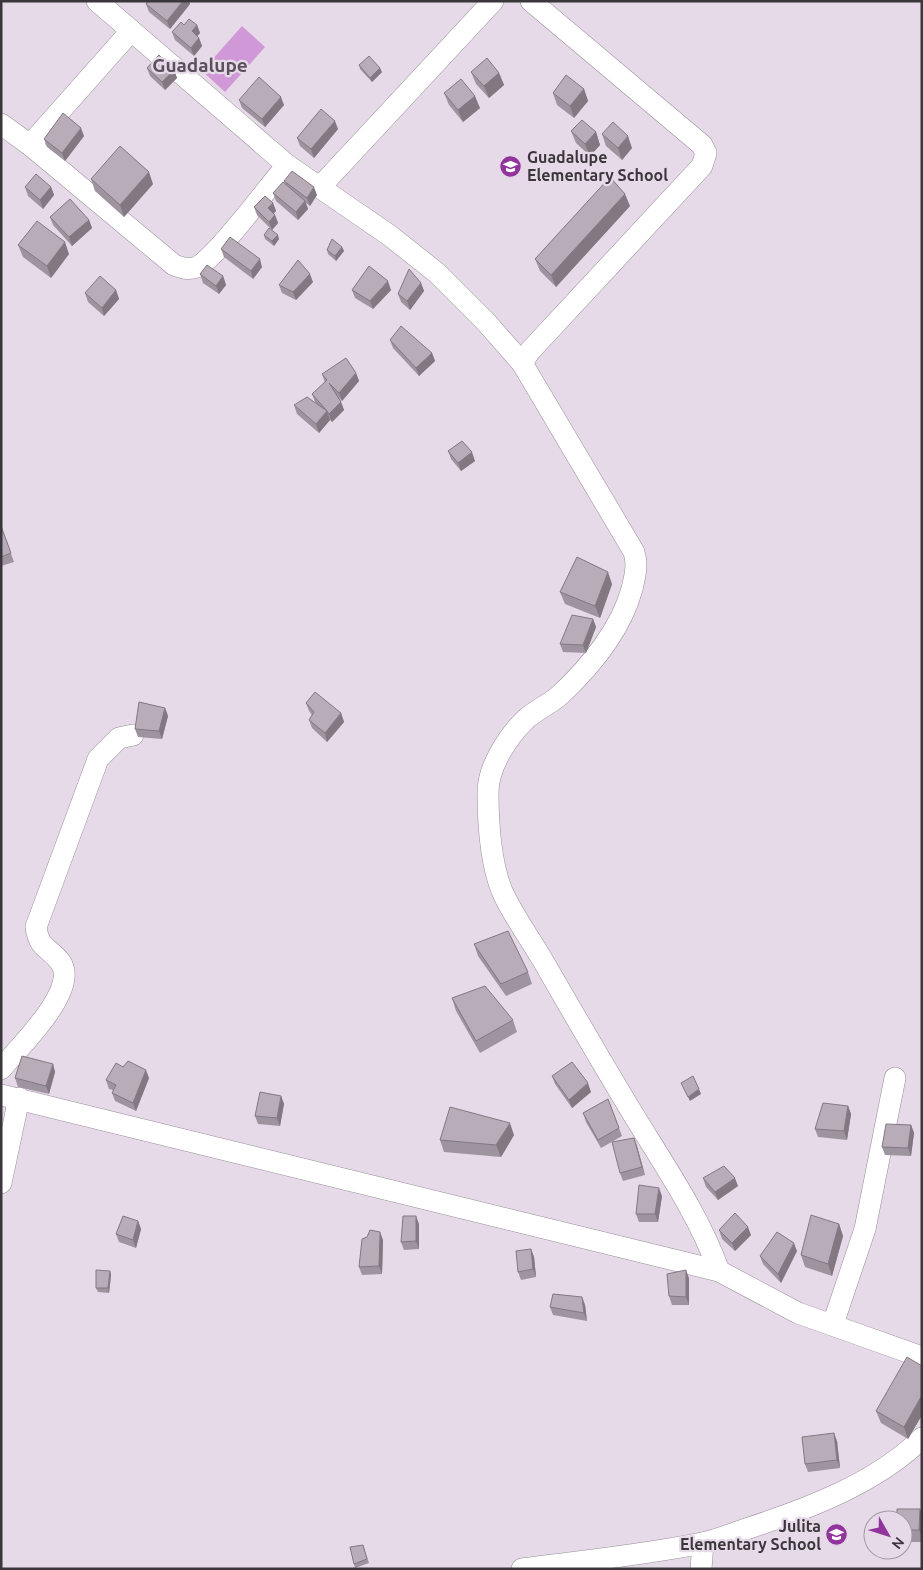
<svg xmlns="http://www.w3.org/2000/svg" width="923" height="1570" font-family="Ubuntu,sans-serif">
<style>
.green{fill:#d198d8}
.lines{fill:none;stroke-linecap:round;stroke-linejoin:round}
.minor-casing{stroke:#988d99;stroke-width:22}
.minor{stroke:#fff;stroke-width:21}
.wall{fill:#9e949f}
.shaded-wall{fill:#817882}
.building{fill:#b8acb9;stroke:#817882}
.labels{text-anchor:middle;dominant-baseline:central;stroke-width:4.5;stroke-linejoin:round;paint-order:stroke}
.poi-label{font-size:16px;font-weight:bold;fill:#3b363b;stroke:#e6dae8;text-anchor:start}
.quarter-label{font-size:19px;font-weight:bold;fill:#5a505c;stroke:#e6dae8}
</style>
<rect width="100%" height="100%" fill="#e6dae8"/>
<polygon class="green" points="242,26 265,47 225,92 202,71"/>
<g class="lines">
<defs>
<g id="minor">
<path d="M97,1l190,164 102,70 48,38 49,49 36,41 112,189c4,13 1,24 -2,37 -11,40 -42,78 -72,106 -10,9 -24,15 -34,24 -18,17 -38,48 -38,73 0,32 2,69 14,99 10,23 27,46 40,68 30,52 60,104 91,155 31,51 66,101 86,157"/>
<path d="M1,124l29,21 144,120c8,3 14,5 23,2 20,-10 72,-81 90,-102"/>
<polyline points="30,145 131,31"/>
<polyline points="320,187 493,1"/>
<polyline points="522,363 530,351 702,166 706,153 702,145 531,1"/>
<path d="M1,1069c16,-20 78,-78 60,-106 -11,-16 -22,-13 -25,-36l62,-168 21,-21 14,-3"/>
<polyline points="1,1095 719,1271 798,1313 922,1357"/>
<polyline points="1,1183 19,1098"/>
<polyline points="833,1324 865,1229 895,1078"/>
<path d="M522,1569c60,-8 121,-14 180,-26 16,-3 31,-10 47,-15 58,-19 128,-45 173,-90"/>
<polyline points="701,1569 703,1543"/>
</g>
</defs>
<use href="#minor" class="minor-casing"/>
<use href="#minor" class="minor"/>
</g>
<g class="wall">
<polygon points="148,1 189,1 190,4 170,29 149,12 146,4"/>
<polygon points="184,25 197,25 200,33 197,36 199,38 202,46 194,56 175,40 172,32"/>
<polygon points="359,65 382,72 372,82 360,69"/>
<polygon points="147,68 174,70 177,78 165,90 150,76"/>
<polygon points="471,72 499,73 504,85 489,98 476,84"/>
<polygon points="584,89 588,101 574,118 557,105 553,93"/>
<polygon points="444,93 480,108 463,122 449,105"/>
<polygon points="239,100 284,105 265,127 242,108"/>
<polygon points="338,129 314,158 300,146 297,138"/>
<polygon points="571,131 596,132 600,145 590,156 576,143"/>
<polygon points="602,134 632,148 622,160 606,146"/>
<polygon points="84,136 65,161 47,147 44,139"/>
<polygon points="91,179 153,184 124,217 95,191"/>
<polygon points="284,181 317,195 310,206 306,203 308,209 298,220 276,201 273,193 285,184"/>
<polygon points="25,187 51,187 54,195 43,209 28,196"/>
<polygon points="273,203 276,211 274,213 275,215 278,223 272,230 257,215 254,207"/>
<polygon points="630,206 556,287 540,271 535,259"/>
<polygon points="50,217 89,220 92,228 72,246 53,225"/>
<polygon points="264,235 279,239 274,246 265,239"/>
<polygon points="18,245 69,254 51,278 23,257"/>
<polygon points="342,247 344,251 336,261 328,254 327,250"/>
<polygon points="221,249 262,267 253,279 224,257"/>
<polygon points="200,274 223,276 226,285 219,294 203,283"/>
<polygon points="313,282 296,300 282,293 279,285"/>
<polygon points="421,283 424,291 410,310 401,302 398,294"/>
<polygon points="116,290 119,299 104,316 88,302 85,293"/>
<polygon points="352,290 391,290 373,309 355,298"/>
<polygon points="390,340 432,353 435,361 419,376 393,348"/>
<polygon points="356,373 359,381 342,401 338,397 341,402 344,410 332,422 330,420 319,433 297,414 294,405 317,404 315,402 312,394 325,383 322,374"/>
<polygon points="448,451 475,461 461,471 451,459"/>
<polygon points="1,526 14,562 1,566"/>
<polygon points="612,584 600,618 565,604 560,592"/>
<polygon points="593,619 596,627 586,653 563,652 560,644"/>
<polygon points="306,703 341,713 344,722 327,742 312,728 309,720 312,715 309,711"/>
<polygon points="165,708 168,716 162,739 138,737 135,729"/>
<polygon points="474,944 528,972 532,984 506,996 478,956"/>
<polygon points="452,998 513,1020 517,1032 480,1053 456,1011"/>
<polygon points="53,1064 55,1072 49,1094 18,1087 15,1078"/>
<polygon points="552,1076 591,1092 572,1108 555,1084"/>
<polygon points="149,1078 136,1111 115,1101 112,1093 113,1090 109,1089 106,1080"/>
<polygon points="281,1096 284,1104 280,1126 258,1124 255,1116"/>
<polygon points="608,1099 622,1136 601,1148 586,1122 583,1113"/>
<polygon points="848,1106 851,1114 847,1140 818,1137 815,1129"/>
<polygon points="911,1125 914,1133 911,1156 885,1155 882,1147"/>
<polygon points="514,1135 501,1157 444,1152 440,1140"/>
<polygon points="634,1138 645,1175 623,1181 620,1173"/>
<polygon points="703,1178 738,1186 718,1200 706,1187"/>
<polygon points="662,1196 658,1222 639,1222 636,1214"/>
<polygon points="138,1221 141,1229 136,1248 119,1242 116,1234"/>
<polygon points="419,1224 419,1249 404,1250 401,1242"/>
<polygon points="839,1224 843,1236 832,1276 805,1267 801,1255"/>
<polygon points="719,1230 751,1235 735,1251 722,1239"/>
<polygon points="383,1240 382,1274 362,1275 359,1267"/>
<polygon points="531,1249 534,1257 536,1277 521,1280 518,1272"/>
<polygon points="797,1251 781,1283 763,1264 760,1256"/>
<polygon points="110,1271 111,1275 109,1293 98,1292 96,1288"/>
<polygon points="689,1278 689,1305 672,1305 669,1296"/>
<polygon points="582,1297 585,1305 587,1321 553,1315 550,1307"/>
<polygon points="922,1366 922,1415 908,1439 881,1423 876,1411"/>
<polygon points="837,1441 840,1468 808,1472 805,1464"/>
<polygon points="920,1509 922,1515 922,1542 903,1542 903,1520"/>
<polygon points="363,1545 369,1563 355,1568 354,1564"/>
</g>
<g class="shaded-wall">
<polygon points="183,1 189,1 190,4 170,29 167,21"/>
<polygon points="197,25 200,33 195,39 192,31"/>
<polygon points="199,38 202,46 194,56 191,48"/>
<polygon points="380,68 382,72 372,82 370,78"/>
<polygon points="174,70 177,78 165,90 162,82"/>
<polygon points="499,73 504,85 489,98 484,86"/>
<polygon points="584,89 588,101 574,118 570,106"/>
<polygon points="475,96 480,108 463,122 458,110"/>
<polygon points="281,97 284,105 265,127 262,119"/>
<polygon points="335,121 338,129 314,158 311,149"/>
<polygon points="81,128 84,136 65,161 62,153"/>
<polygon points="596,132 600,145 590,156 585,144"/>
<polygon points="628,136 632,148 622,160 618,148"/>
<polygon points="149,172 153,184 124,217 120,205"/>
<polygon points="51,187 54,195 43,209 40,200"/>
<polygon points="314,187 317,195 310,206 307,198"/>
<polygon points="625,194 630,206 556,287 551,275"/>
<polygon points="305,201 308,209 298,220 296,212"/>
<polygon points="273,203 276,211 271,216 268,208"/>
<polygon points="275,215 278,223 272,230 269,222"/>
<polygon points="89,220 92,228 72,246 69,237"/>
<polygon points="278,235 279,239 274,246 272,241"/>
<polygon points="65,242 69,254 51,278 47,266"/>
<polygon points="342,247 344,251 336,261 335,256"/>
<polygon points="260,259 262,267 253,279 251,271"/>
<polygon points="310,274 313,282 296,300 293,292"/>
<polygon points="223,276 226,285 219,294 216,286"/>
<polygon points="388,281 391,290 373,309 370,301"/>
<polygon points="421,283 424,291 410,310 407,301"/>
<polygon points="116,290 119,299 104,316 102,308"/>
<polygon points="432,353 435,361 419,376 416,368"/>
<polygon points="356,373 359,381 342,401 339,393"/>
<polygon points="341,402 344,410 332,422 329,414"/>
<polygon points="327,411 330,420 319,433 316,424"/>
<polygon points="472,452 475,461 461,471 458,463"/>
<polygon points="608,572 612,584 600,618 595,606"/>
<polygon points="593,619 596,627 586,653 583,645"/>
<polygon points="165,708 168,716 162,739 159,731"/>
<polygon points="341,713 344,722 327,742 325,733"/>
<polygon points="53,1064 55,1072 49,1094 46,1086"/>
<polygon points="146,1070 149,1078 136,1111 133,1103"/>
<polygon points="588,1083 591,1092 572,1108 569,1100"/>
<polygon points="699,1089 701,1094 690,1101 688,1097"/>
<polygon points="281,1096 284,1104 280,1126 277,1118"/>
<polygon points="848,1106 851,1114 847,1140 844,1131"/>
<polygon points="510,1123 514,1135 501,1157 496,1145"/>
<polygon points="911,1125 914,1133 911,1156 908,1148"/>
<polygon points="634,1138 637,1146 645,1175 642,1167"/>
<polygon points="735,1178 738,1186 718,1200 715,1192"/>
<polygon points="659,1188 662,1196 658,1222 655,1214"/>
<polygon points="416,1216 419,1224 419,1249 416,1241"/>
<polygon points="138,1221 141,1229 136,1248 133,1240"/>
<polygon points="839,1224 843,1236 832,1276 828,1264"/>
<polygon points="748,1227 751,1235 735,1251 732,1243"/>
<polygon points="380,1232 383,1240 382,1274 379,1266"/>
<polygon points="794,1243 797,1251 781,1283 778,1274"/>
<polygon points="531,1249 534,1257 536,1277 533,1269"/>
<polygon points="686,1270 689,1278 689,1305 686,1297"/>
<polygon points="110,1271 111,1275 109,1293 108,1288"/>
<polygon points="582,1297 585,1305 587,1321 584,1313"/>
<polygon points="922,1395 922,1415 908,1439 904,1427"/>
<polygon points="834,1433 837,1441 840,1468 837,1460"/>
<polygon points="920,1509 922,1515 922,1537 919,1530"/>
</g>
<g class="building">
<polygon points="148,1 183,1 167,21 146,4"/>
<polygon points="189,19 197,25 192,31 199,38 191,48 172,32 181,22 184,25"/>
<polygon points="159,55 174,70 162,82 147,68"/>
<polygon points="369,56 380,68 370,78 359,65"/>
<polygon points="487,58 499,73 484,86 471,72"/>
<polygon points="566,75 584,89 570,106 553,93"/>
<polygon points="259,77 281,97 262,119 239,100"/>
<polygon points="461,79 475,96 458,110 444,93"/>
<polygon points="321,109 335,121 311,149 297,138"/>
<polygon points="63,113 81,128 62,153 44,139"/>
<polygon points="582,120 596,132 585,144 571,131"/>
<polygon points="613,122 628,136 618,148 602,134"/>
<polygon points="120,146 149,172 120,205 91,179"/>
<polygon points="292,171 314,187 307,198 284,181"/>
<polygon points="36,174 51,187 40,200 25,187"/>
<polygon points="610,177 625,194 551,275 535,259"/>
<polygon points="283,182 305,201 296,212 273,193"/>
<polygon points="265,196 273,203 268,208 275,215 269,222 254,207"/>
<polygon points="70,199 89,220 69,237 50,217"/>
<polygon points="37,221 65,242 47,266 18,245"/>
<polygon points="269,228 278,235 272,241 264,235"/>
<polygon points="230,237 260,259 251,271 221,249"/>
<polygon points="332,239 342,247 335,256 327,250"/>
<polygon points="298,260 310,274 293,292 279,285"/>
<polygon points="207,265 223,276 216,286 200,274"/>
<polygon points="369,266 388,281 370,301 352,290"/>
<polygon points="409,269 421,283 407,301 398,294"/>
<polygon points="100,276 116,290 102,308 85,293"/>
<polygon points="401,326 432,353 416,368 390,340"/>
<polygon points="346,358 356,373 339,393 329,383 341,402 329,414 327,411 316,424 294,405 307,397 327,411 312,394 327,380 322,374"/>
<polygon points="462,441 472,452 458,463 448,451"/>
<polygon points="1,526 11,553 1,557"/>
<polygon points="577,557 608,572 595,606 560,592"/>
<polygon points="572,615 593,619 583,645 560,644"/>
<polygon points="315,692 341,713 325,733 309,720 314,712 306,703"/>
<polygon points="139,702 165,708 159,731 135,729"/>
<polygon points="508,931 528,972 501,984 474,944"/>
<polygon points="485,986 513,1020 476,1041 452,998"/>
<polygon points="22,1056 53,1064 46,1086 15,1078"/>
<polygon points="128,1061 146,1070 133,1103 112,1093 116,1085 106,1080 116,1063 123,1067"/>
<polygon points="572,1062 588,1083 569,1100 552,1076"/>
<polygon points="693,1076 699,1089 688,1097 681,1083"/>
<polygon points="260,1092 281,1096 277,1118 255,1116"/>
<polygon points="608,1099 619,1128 598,1140 583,1113"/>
<polygon points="823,1103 848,1106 844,1131 815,1129"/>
<polygon points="450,1107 510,1123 496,1145 440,1140"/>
<polygon points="886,1124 911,1125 908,1148 882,1147"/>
<polygon points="634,1138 642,1167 620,1173 612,1142"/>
<polygon points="724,1166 735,1178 715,1192 703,1178"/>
<polygon points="639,1185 659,1188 655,1214 636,1214"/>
<polygon points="735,1213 748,1227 732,1243 719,1230"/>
<polygon points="811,1215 839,1224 828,1264 801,1255"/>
<polygon points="123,1216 138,1221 133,1240 116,1234"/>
<polygon points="403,1216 416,1216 416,1241 401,1242"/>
<polygon points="370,1230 380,1232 379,1266 359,1267 362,1239 367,1237"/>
<polygon points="777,1232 794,1243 778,1274 760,1256"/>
<polygon points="531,1249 533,1269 518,1272 516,1251"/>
<polygon points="96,1270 110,1271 108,1288 96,1288"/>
<polygon points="686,1270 686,1297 669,1296 667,1274"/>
<polygon points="553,1294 582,1297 584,1313 550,1307"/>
<polygon points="907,1357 922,1366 922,1395 904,1427 876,1411"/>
<polygon points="834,1433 837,1460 805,1464 802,1437"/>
<polygon points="897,1509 920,1509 919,1530 903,1530 903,1520 897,1520"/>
<polygon points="363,1545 367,1559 354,1564 350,1547"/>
</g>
<defs>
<symbol id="school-disc" viewBox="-11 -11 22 22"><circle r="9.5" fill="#91349e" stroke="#e6dae8"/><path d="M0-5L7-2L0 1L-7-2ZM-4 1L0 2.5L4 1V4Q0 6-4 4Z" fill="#fff"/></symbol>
</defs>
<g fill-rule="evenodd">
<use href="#school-disc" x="498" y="154" width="25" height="25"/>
<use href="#school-disc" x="824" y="1522" width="25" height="25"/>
</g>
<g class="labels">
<g class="poi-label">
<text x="527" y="157">Guadalupe<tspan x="527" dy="18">Elementary School</tspan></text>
<text x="821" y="1526" text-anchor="end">Julita<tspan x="821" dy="18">Elementary School</tspan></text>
</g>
<g class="quarter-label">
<text x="200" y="65">Guadalupe</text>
</g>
</g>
<rect width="923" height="1570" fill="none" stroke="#3b363b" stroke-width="5"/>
<g transform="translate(888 1535) rotate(129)"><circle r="24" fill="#e6dae8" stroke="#a298a3"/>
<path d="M0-4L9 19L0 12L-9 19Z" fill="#91349e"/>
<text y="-8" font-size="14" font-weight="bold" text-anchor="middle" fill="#3b363b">N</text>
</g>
</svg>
